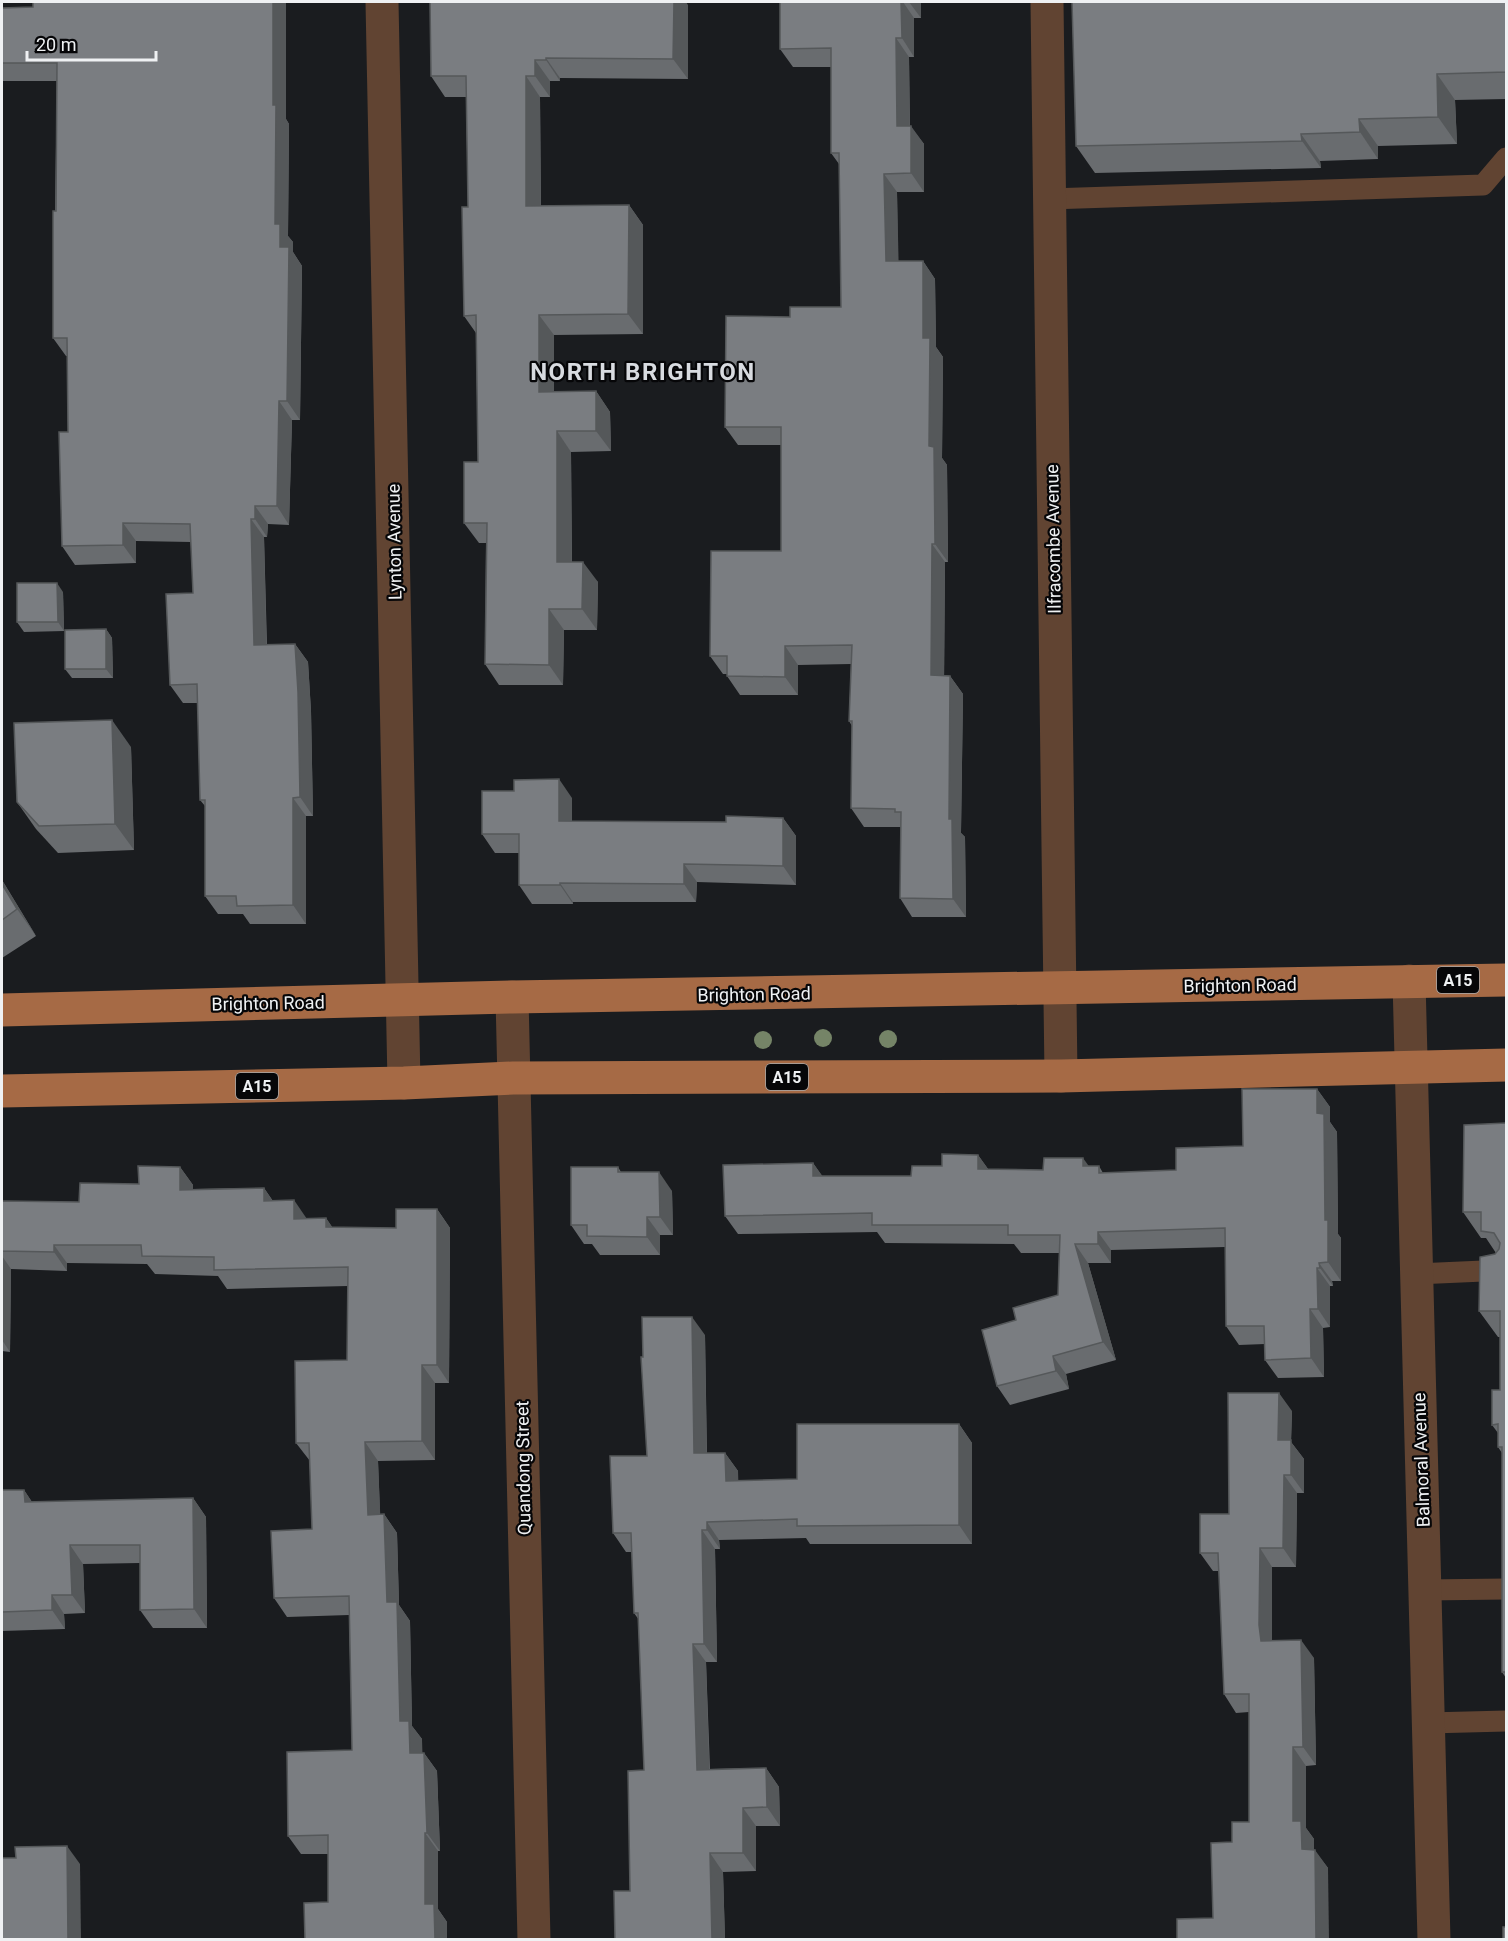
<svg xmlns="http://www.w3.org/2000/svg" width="1508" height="1941" font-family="Roboto,sans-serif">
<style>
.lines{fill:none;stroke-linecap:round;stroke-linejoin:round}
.service{stroke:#614432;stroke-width:21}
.minor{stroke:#614432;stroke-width:33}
.primary{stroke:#a66a45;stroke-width:33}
.tree{fill:#758467}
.wall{fill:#696c6f}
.shaded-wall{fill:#55585a}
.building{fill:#7a7d81;stroke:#55585a;stroke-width:1.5}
.labels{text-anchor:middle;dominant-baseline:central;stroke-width:4.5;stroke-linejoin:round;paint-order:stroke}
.shield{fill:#060608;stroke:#a9aaac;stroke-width:1.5}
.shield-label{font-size:16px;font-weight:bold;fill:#eff1f3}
.street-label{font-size:18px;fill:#eff1f3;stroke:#060608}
.district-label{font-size:24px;font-weight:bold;letter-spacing:1.5px;fill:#d8dbe0;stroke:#060608}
</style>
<rect width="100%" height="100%" fill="#1a1c1f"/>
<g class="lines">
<g class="service">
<polyline points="1049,199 1483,185 1506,158"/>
<polyline points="1416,1274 1506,1270"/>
<polyline points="1425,1590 1506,1589"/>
<polyline points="1428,1723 1506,1721"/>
</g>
<g class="minor">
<polyline points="382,2 404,1083"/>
<polyline points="1047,2 1061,1076"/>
<polyline points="1409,981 1434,1940"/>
<polyline points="512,997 534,1940"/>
</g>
<g class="primary">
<polyline points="2,1010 512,997 1506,980"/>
<polyline points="2,1091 404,1083 513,1078 1061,1076 1506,1065"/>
</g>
</g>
<g class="tree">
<circle cx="823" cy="1038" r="9"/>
<circle cx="888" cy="1039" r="9"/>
<circle cx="763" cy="1040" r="9"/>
</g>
<g class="wall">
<polygon points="33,2 286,2 286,119 289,124 288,236 293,242 293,252 302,266 300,420 292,420 289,525 268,524 267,537 264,537 267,645 295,644 308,662 311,711 313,816 306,816 306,924 250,924 243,914 218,914 205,896 205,806 200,800 198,703 183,703 170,685 193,593 191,542 136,541 136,563 75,565 62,546 68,432 67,356 66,356 53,338 57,81 2,81 2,8 33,7"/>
<polygon points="780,2 921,2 921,18 914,18 914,57 909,57 910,126 924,144 924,192 897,192 898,261 923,261 935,279 936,347 943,357 942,458 947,465 948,562 945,562 944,675 950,676 963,694 961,833 965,837 966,917 912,917 900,898 901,827 864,827 851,808 852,726 849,721 851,664 798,665 798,695 740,695 727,676 727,674 723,674 710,656 781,551 781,445 738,445 725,427 790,317 841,307 839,164 831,153 831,67 793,67 780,49"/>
<polygon points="1506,2 1506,99 1455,100 1457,144 1378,146 1378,159 1320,161 1321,168 1095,173 1076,146"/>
<polygon points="688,5 688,79 560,78 560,81 550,81 550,97 540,97 541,206 629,205 643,225 643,334 554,335 554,392 596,391 610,412 611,451 571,452 572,562 598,582 597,630 564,630 563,685 499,685 485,664 486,543 479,543 464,523 478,462 476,333 464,316 468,207 466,97 445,97 431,76"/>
<polygon points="63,592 64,631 24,632 17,622"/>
<polygon points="106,629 112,638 113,678 72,678 65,669"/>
<polygon points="131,747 134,850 58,853 36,829 17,802"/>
<polygon points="572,798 572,821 726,822 783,818 796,836 796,885 697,882 696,902 573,902 573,904 532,904 519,885 519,853 495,853 482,834"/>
<polygon points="2,880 36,936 2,958"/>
<polygon points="1317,1089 1330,1107 1330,1122 1337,1132 1338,1234 1341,1238 1341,1281 1332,1281 1333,1286 1330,1286 1330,1327 1323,1328 1324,1377 1278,1378 1265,1360 1265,1344 1239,1345 1226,1326 1225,1247 1111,1250 1111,1263 1088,1263 1116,1360 1066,1374 1069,1389 1010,1405 997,1386 1016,1320 1058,1295 1059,1253 1021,1253 1014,1244 885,1243 877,1232 738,1234 725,1216 813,1163 822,1176 911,1176 978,1155 988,1169 1043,1170 1099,1166 1103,1173 1176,1170 1243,1146"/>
<polygon points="1506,1123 1502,1453 1498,1447 1498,1433 1492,1425 1500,1390 1500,1337 1498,1337 1479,1311 1496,1253 1486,1238 1481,1238 1463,1212"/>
<polygon points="180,1167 193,1185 193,1189 264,1188 273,1201 307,1219 326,1218 332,1227 396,1228 437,1209 450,1228 449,1383 435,1383 435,1460 378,1461 380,1514 384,1514 397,1533 399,1605 410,1621 412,1726 422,1739 422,1753 424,1753 437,1771 440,1851 438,1851 438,1909 447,1922 447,1940 305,1940 328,1902 328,1854 301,1854 288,1836 352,1750 349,1615 287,1617 274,1598 312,1529 310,1461 296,1443 347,1360 348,1286 227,1289 218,1276 155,1274 147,1264 67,1263 67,1271 11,1269 10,1352 2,1351 2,1201 79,1202 139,1184"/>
<polygon points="618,1167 621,1172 672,1191 673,1235 660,1235 660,1255 600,1255 592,1244 584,1244 571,1225"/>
<polygon points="705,1335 707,1453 725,1453 738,1471 738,1481 797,1479 959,1424 972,1443 972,1544 810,1544 806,1538 719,1540 720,1549 715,1549 717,1662 706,1662 710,1769 766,1768 779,1787 780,1826 756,1826 756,1871 723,1872 725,1940 615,1940 630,1891 644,1770 639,1620 634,1613 632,1552 626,1552 613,1533 647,1456 643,1357"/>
<polygon points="1292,1411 1291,1442 1304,1459 1304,1493 1297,1493 1296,1567 1272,1567 1272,1640 1314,1658 1316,1765 1306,1766 1306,1828 1314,1839 1314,1850 1328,1868 1213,1918 1232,1842 1249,1822 1249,1712 1236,1713 1224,1694 1219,1571 1213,1571 1200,1553 1229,1514"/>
<polygon points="2,1490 24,1490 32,1502 193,1498 206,1517 207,1628 153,1628 140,1610 140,1563 83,1564 85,1613 64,1614 65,1629 2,1631"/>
<polygon points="1502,1672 1506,1672 1506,1678"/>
</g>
<g class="shaded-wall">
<polygon points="273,2 286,2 286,119 289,124 288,236 293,242 293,252 302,266 300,420 287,401 280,247 275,224 273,105"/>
<polygon points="674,2 686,2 688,5 688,79 673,59"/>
<polygon points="901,2 903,2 914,18 914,57 902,38"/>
<polygon points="909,2 921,2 921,18"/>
<polygon points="896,38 909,57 910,144 897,126"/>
<polygon points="546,58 560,78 560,81 546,60"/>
<polygon points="535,60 550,81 550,97 535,76"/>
<polygon points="1437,74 1455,100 1457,144 1438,117"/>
<polygon points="526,76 540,97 541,226 526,206"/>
<polygon points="1359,119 1378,146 1378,159 1360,132"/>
<polygon points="911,126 924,144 924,192 911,173"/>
<polygon points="1301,134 1320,161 1321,168 1302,141"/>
<polygon points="884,174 897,192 899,280 886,261"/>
<polygon points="629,205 643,225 643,334 628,314"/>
<polygon points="923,261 935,279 936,347 943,357 942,458 947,465 948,562 935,544 923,338"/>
<polygon points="539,315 554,335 554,413 539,392"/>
<polygon points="596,391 610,412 611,451 596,431"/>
<polygon points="279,401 292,420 289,525 277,506"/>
<polygon points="557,431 571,452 572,582 557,562"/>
<polygon points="255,506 268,524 267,537 255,519"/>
<polygon points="251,519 264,537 267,664 254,645"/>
<polygon points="123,523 136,541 136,563 123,545"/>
<polygon points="932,544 945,562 944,694 931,675"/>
<polygon points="583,562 598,582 597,630 582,609"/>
<polygon points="57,583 63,592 64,631 58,622"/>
<polygon points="549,609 564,630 563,685 549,665"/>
<polygon points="106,629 112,638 113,678 106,669"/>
<polygon points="295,644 308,662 311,711 313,816 300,797"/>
<polygon points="785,646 798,665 798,695 785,677"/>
<polygon points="950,676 963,694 961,833 965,837 966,917 953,899 949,819"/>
<polygon points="112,720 131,747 134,850 115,824"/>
<polygon points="559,779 572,798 572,839 559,821"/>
<polygon points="293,798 306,816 306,924 293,905"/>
<polygon points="783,818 796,836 796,885 783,866"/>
<polygon points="684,864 697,882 696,902 684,884"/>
<polygon points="2,880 36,936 17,909 2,884"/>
<polygon points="560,883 573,902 573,904 560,885"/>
<polygon points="1317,1089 1330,1107 1330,1122 1337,1132 1338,1234 1341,1238 1341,1281 1328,1262 1317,1113"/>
<polygon points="978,1155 991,1173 978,1169"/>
<polygon points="1083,1158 1096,1176 1083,1166"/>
<polygon points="813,1163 826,1181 813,1176"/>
<polygon points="180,1167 193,1185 193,1208 180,1190"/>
<polygon points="659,1172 672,1191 673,1235 660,1217"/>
<polygon points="264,1188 276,1206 264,1201"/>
<polygon points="294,1200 307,1219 294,1219"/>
<polygon points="437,1209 450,1228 449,1383 437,1365"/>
<polygon points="647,1217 660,1235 660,1255 647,1237"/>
<polygon points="326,1218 339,1237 326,1227"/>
<polygon points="1098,1232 1111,1250 1111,1263 1098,1244"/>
<polygon points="1075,1244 1088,1263 1116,1360 1103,1342"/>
<polygon points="54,1245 67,1263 67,1271 54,1252"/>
<polygon points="2,1256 11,1269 10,1352 2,1340"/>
<polygon points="1319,1263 1332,1281 1333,1286 1320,1268"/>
<polygon points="1317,1268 1330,1286 1330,1327 1318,1309"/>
<polygon points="1310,1309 1323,1328 1324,1377 1311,1358"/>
<polygon points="692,1317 705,1335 707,1472 694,1453"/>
<polygon points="1053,1356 1066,1374 1069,1389 1056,1371"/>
<polygon points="422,1365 435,1383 435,1460 422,1441"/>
<polygon points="1279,1393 1292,1411 1291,1442 1304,1459 1304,1493 1291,1475 1278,1440"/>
<polygon points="959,1424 972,1443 972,1544 959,1525"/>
<polygon points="365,1442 378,1461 381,1533 368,1515"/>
<polygon points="725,1453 738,1471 739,1500 726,1481"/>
<polygon points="1284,1475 1297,1493 1296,1567 1283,1548"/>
<polygon points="24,1490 36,1508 25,1502"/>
<polygon points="193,1498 206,1517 207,1628 194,1609"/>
<polygon points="384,1514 397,1533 399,1605 410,1621 412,1726 422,1739 423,1771 410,1753 400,1721 387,1602"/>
<polygon points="707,1522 719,1540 720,1549 707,1530"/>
<polygon points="702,1530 715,1549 717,1662 704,1644"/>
<polygon points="70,1545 83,1564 85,1613 72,1595"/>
<polygon points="1260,1548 1272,1567 1272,1643 1261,1641 1259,1625"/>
<polygon points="52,1595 64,1614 65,1629 52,1610"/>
<polygon points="1301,1640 1314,1658 1316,1765 1303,1747"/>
<polygon points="693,1644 706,1662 710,1788 697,1770"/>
<polygon points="1293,1747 1306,1766 1306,1828 1314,1839 1314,1868 1302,1849 1293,1821"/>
<polygon points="424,1753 437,1771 440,1851 427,1833"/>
<polygon points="766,1768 779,1787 780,1826 767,1807"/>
<polygon points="743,1808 756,1826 756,1871 743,1853"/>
<polygon points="425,1833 438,1851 438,1909 447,1922 447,1940 435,1940 425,1904"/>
<polygon points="67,1846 80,1864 81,1940 68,1940"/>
<polygon points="1315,1850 1328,1868 1329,1940 1316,1940"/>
<polygon points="710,1853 723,1872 725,1940 712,1940"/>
</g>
<g class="building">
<polygon points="33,2 273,2 273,105 276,105 275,224 280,224 280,247 289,247 287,401 279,401 277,506 255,506 255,519 251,519 254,645 295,644 298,692 300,797 293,798 293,905 237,906 236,896 205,896 205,800 200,800 197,684 170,685 166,594 193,593 190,524 123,523 123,545 62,546 59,432 68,432 67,338 53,338 53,211 56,211 57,63 2,63 2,8 33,7"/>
<polygon points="430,2 674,2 673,59 546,58 546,60 535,60 535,76 526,76 526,206 629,205 628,314 539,315 539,392 596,391 596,431 557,431 557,562 583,562 582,609 549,609 549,665 485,664 487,523 464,523 464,462 478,462 476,315 464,316 462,207 468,207 466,76 431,76"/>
<polygon points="780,2 901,2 902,38 896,38 897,126 911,126 911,173 884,174 886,261 923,261 923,338 930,338 929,446 934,447 935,544 932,544 931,675 950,676 949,819 952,819 953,899 900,898 901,812 895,812 895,809 851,808 852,721 849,721 852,645 785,646 785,677 727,676 727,656 710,656 711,551 781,551 781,427 725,427 726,316 790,317 790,307 841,307 839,153 831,153 831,48 780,49"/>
<polygon points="1072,2 1506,2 1506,72 1437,74 1438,117 1359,119 1360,132 1301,134 1302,141 1076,146"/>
<polygon points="17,583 57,583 58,622 17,622"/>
<polygon points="106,629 106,669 65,669 65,630"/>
<polygon points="112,720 115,824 39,826 17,802 14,723"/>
<polygon points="559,779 559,821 726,822 726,816 783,818 783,866 684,864 684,884 560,883 560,885 519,885 519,834 482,834 482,791 514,791 514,780"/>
<polygon points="2,884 17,909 2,920"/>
<polygon points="1242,1089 1317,1089 1317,1113 1324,1114 1325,1220 1328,1220 1328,1262 1319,1263 1320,1268 1317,1268 1318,1309 1310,1309 1311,1358 1265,1360 1264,1326 1226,1326 1225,1228 1098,1232 1098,1244 1075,1244 1103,1342 1053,1356 1056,1371 997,1386 982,1330 1016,1320 1013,1308 1058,1295 1060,1235 1008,1235 1008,1225 872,1225 872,1213 725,1216 723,1165 813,1163 813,1176 911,1176 912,1166 942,1166 942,1154 978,1155 978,1169 1043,1170 1044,1158 1083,1158 1083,1166 1099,1166 1099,1173 1176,1170 1176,1148 1243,1146"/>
<polygon points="1506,1123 1506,1672 1502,1672 1502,1447 1498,1447 1498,1424 1492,1425 1492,1390 1500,1390 1500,1311 1479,1311 1480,1257 1495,1254 1499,1249 1500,1243 1494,1233 1481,1231 1481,1212 1463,1212 1464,1125"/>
<polygon points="138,1166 180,1167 180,1190 264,1188 264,1201 294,1200 294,1219 326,1218 326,1227 396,1228 396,1209 437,1209 437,1365 422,1365 422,1441 365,1442 368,1515 384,1514 387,1602 397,1602 400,1721 409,1721 410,1753 424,1753 427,1833 425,1833 425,1904 434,1904 435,1940 305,1940 304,1903 328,1902 328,1835 288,1836 287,1752 352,1750 349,1596 274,1598 271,1531 312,1529 309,1443 296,1443 295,1361 347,1360 348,1267 214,1270 214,1257 142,1256 141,1245 54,1245 54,1252 2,1251 2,1201 79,1202 80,1183 139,1184"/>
<polygon points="571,1167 618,1167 618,1172 659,1172 660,1217 647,1217 647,1237 587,1236 587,1225 571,1225"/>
<polygon points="642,1317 692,1317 694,1453 725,1453 726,1481 797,1479 797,1424 959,1424 959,1525 797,1526 797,1519 707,1522 707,1530 702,1530 704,1644 693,1644 697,1770 766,1768 767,1807 743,1808 743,1853 710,1853 712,1940 615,1940 614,1891 630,1891 628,1771 644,1770 638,1613 634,1613 631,1533 613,1533 610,1456 647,1456 641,1357 643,1357"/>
<polygon points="1228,1393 1279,1393 1278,1440 1291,1440 1291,1475 1284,1475 1283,1548 1260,1548 1259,1625 1261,1641 1301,1640 1303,1747 1293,1747 1293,1821 1301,1821 1302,1849 1315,1850 1316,1940 1177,1940 1177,1919 1213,1918 1211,1843 1232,1842 1232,1822 1249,1822 1249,1694 1224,1694 1218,1553 1200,1553 1200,1514 1229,1514"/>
<polygon points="2,1490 24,1490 25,1502 193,1498 194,1609 140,1610 140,1545 70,1545 72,1595 52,1595 52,1610 2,1612"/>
<polygon points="67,1846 68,1940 2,1940 2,1858 16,1858 15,1847"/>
<rect x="1503" y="1927" width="3" height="13"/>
</g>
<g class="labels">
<g class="shield">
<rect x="1437" y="967" width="42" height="26" rx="4.5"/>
<rect x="766" y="1064" width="42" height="26" rx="4.5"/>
<rect x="236" y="1073" width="42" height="26" rx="4.5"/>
</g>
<g class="shield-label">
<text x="1458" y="980">A15</text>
<text x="787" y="1077">A15</text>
<text x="257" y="1086">A15</text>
</g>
<g class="street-label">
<text transform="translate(1053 539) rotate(-91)">Ilfracombe Avenue</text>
<text transform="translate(394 542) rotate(-91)">Lynton Avenue</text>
<text transform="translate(1240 985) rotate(-1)">Brighton Road</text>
<text transform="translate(754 994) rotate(-1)">Brighton Road</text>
<text transform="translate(268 1003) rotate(-1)">Brighton Road</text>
<text transform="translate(1421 1460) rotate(-92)">Balmoral Avenue</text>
<text transform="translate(523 1468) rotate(-91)">Quandong Street</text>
</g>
<g class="district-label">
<text x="643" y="372">NORTH BRIGHTON</text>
</g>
</g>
<rect width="1508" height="1941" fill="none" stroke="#eff1f3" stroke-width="6"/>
<path d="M27 51v9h129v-9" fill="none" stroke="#eff1f3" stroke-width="3"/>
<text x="36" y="51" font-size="18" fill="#eff1f3" stroke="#060608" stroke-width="4.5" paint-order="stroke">20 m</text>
</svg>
